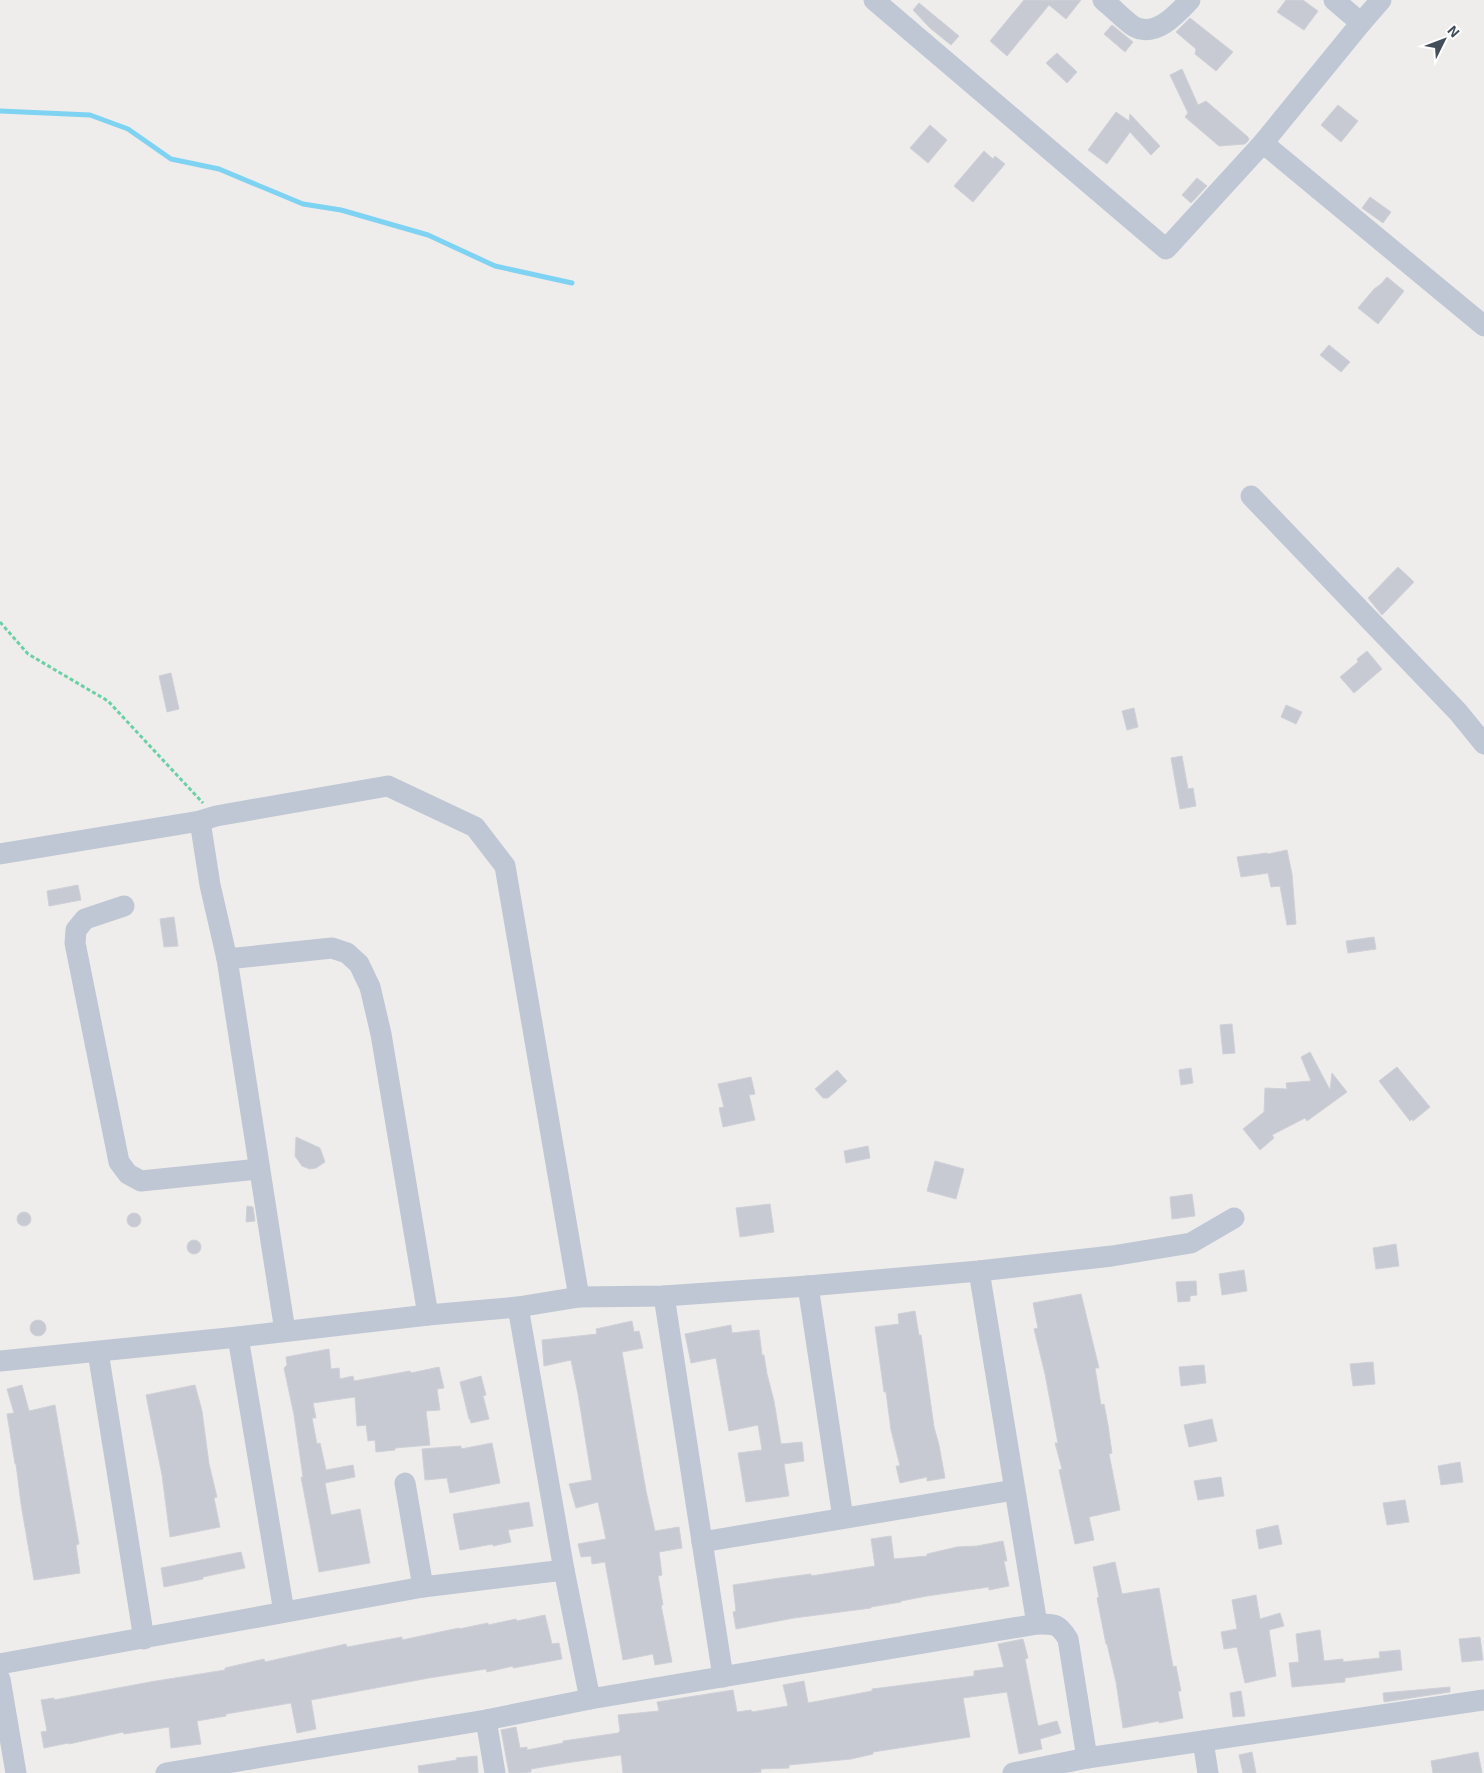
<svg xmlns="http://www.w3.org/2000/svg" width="1484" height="1773" font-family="'Exo 2',sans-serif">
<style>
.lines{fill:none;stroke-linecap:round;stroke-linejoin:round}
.stream{stroke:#7fd3f2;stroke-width:5}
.building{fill:#c7cad2;stroke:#cfd1d8}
.path{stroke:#6bd1a5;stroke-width:3;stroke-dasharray:4 2.5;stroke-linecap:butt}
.minor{stroke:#bec7d3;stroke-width:21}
</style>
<rect width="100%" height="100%" fill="#efecec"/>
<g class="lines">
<polyline class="stream" points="0,111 90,115 128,129 171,159 219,169 303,204 341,210 428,235 495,266 572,283"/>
</g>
<g class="building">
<polygon points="1024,0 1081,0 1066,19 1049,5 1007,56 990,41"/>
<polygon points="1286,0 1303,0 1318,11 1304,30 1277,12"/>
<polygon points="919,3 959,36 951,45 930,28 913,10"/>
<polygon points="1190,18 1233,52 1216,71 1195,54 1196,49 1176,32"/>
<polygon points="1112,25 1133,42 1125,52 1104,34"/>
<polygon points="1057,53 1077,72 1067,83 1046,63"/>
<polygon points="1182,69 1198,105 1206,101 1248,137 1249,140 1245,144 1219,146 1185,117 1188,113 1170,75"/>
<polygon points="1338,105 1358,121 1341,142 1321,125"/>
<polygon points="1116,112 1129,121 1130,114 1160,146 1151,155 1130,132 1107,164 1088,150"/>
<polygon points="930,125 947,140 928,163 910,148"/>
<polygon points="984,151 993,159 995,156 1005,164 973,202 954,186"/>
<polygon points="1197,178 1207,186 1191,203 1182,195"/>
<polygon points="1370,197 1391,212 1383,223 1362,208"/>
<polygon points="1387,277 1404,291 1378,324 1358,308 1374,289 1381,284"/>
<polygon points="1329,345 1350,362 1341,372 1320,355"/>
<polygon points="1398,567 1414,582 1382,615 1368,598"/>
<polygon points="1367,651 1382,669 1354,693 1340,677 1358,662 1357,659"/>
<polygon points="171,673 179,709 167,712 159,676"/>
<polygon points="1286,705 1302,712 1296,724 1281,717"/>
<polygon points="1134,708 1138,727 1127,730 1122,711"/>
<polygon points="1182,756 1188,789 1193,788 1196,806 1180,809 1171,758"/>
<polygon points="1287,850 1292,874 1296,924 1287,925 1280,886 1271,887 1268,873 1241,877 1237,857 1267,853 1268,854"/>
<polygon points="78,885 81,900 49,906 47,891"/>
<polygon points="174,917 178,946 164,947 160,919"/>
<polygon points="1374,937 1376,949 1348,953 1346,941"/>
<polygon points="1232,1024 1235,1053 1223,1054 1220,1025"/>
<polygon points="1310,1052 1330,1090 1332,1073 1347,1092 1307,1121 1305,1118 1272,1135 1274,1138 1260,1150 1243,1129 1264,1112 1265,1088 1287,1089 1286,1083 1311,1081 1301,1057"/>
<polygon points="1397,1067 1430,1107 1413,1121 1412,1119 1410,1121 1379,1081"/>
<polygon points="1191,1068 1193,1083 1181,1085 1179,1070"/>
<polygon points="837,1070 847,1081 828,1098 823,1098 815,1089"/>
<polygon points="751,1077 755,1094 749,1095 755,1120 723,1127 719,1108 724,1107 718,1084"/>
<polygon points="296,1137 320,1148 325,1162 316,1168 310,1169 302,1166 295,1156"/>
<polygon points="868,1146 870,1158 846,1163 844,1151"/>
<polygon points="935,1161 964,1169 956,1199 927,1191"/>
<polygon points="1192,1194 1195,1216 1172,1219 1170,1197"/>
<polygon points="770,1204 774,1232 740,1237 736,1208"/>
<polygon points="247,1206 253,1207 255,1221 246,1222"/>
<circle cx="24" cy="1219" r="7"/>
<circle cx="134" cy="1220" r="7"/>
<circle cx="194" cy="1247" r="7"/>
<polygon points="1396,1244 1399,1266 1376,1269 1373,1248"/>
<polygon points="1244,1270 1247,1291 1222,1295 1219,1274"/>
<polygon points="1196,1281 1197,1295 1190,1296 1190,1301 1178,1302 1176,1282"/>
<polygon points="1081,1294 1099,1368 1095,1368 1101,1405 1104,1404 1108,1425 1112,1453 1109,1454 1120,1510 1089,1517 1094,1540 1075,1544 1059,1470 1062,1469 1055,1443 1058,1443 1045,1374 1034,1329 1038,1328 1033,1303"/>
<polygon points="915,1311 919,1335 921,1335 934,1427 939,1445 945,1478 927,1481 927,1477 900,1483 896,1466 900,1466 891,1430 886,1392 884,1392 875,1327 899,1324 898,1314"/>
<circle cx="38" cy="1328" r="8"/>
<polygon points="632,1321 634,1332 639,1331 643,1348 622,1352 646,1491 655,1531 679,1527 682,1548 659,1552 662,1575 658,1576 663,1605 661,1605 672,1662 655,1665 653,1654 623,1660 605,1562 592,1564 591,1556 581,1557 578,1544 606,1539 598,1502 576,1508 569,1484 592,1480 578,1394 571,1360 544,1366 542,1340 597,1334 596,1329"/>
<polygon points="731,1325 732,1333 759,1330 762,1355 764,1355 767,1374 774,1401 781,1444 802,1442 804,1461 784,1464 789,1496 746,1502 738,1453 762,1450 758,1425 729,1431 716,1358 691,1363 685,1334"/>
<polygon points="329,1349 331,1369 339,1368 340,1379 353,1376 354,1381 410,1371 411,1373 439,1367 444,1388 437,1389 440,1410 426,1411 430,1445 395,1448 395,1450 376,1452 375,1440 368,1441 366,1425 357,1426 355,1397 313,1403 316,1418 312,1418 317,1444 320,1443 326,1470 353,1465 355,1477 325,1483 331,1515 360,1509 370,1563 319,1572 301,1477 303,1477 294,1415 284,1368 287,1365 286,1357"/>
<polygon points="1373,1362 1375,1384 1353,1386 1350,1364"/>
<polygon points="1204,1365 1206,1383 1181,1386 1179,1367"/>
<polygon points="481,1376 486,1395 483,1396 489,1419 471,1423 470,1419 469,1419 460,1382"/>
<polygon points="22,1385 29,1411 55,1405 79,1544 76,1545 80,1573 34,1580 21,1504 16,1464 15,1464 7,1414 14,1413 7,1389"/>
<polygon points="195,1385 202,1411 209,1464 217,1497 214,1498 220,1527 170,1537 162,1475 146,1395"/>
<polygon points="1212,1419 1217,1441 1189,1447 1184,1425"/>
<polygon points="492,1443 500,1483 450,1493 447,1478 425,1480 422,1449 461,1446 461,1449"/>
<polygon points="1460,1462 1463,1482 1441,1485 1438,1466"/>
<polygon points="1221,1477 1224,1496 1198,1500 1194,1481"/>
<polygon points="1405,1500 1409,1522 1387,1525 1383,1503"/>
<polygon points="529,1502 533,1526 508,1530 511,1542 493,1546 493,1544 460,1550 453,1514"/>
<polygon points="1278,1525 1282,1544 1259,1549 1256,1530"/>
<polygon points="891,1536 894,1559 927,1556 927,1554 957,1547 977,1546 1003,1541 1007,1561 1004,1561 1009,1586 989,1590 989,1587 927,1596 901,1601 901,1602 871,1607 871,1608 794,1618 736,1629 733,1612 736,1611 733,1585 780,1578 811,1574 811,1576 875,1566 871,1539"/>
<polygon points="241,1552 245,1568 203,1577 203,1579 164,1587 161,1568"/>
<polygon points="1115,1562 1122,1594 1159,1588 1173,1667 1176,1666 1181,1691 1178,1691 1183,1718 1159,1723 1159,1721 1123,1728 1116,1682 1107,1644 1106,1644 1097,1598 1099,1597 1093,1567"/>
<polygon points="1256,1595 1260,1619 1280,1613 1284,1626 1269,1630 1276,1676 1245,1683 1237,1647 1224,1649 1221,1632 1237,1629 1232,1600"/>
<polygon points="545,1615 552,1644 559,1643 562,1659 513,1668 513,1666 487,1672 486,1669 429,1678 311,1700 316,1729 297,1733 291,1703 226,1714 226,1716 197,1721 201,1744 171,1748 169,1727 124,1734 123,1732 69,1744 68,1743 44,1748 41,1732 47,1731 41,1700 54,1698 54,1700 150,1682 225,1670 225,1668 264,1659 265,1662 346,1644 347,1647 402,1637 402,1640 459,1628 459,1629 488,1623 488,1625 516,1619 517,1621"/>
<polygon points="1320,1630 1324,1661 1343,1659 1343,1662 1380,1658 1379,1652 1400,1650 1402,1670 1345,1678 1345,1682 1292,1687 1289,1663 1299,1662 1296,1634"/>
<polygon points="1480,1637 1483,1660 1462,1662 1459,1639"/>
<polygon points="1023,1639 1028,1658 1025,1659 1038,1726 1057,1721 1061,1733 1040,1739 1042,1749 1019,1754 1007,1692 963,1698 970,1737 873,1752 873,1754 851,1759 789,1765 789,1768 761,1769 761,1772 753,1773 623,1773 621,1755 566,1763 531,1769 531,1772 524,1773 509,1773 501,1730 516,1727 520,1748 527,1747 527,1750 563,1743 563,1741 618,1733 620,1731 618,1715 659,1711 657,1702 733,1690 737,1712 751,1710 752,1712 788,1706 783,1685 804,1681 808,1703 872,1691 872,1689 974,1676 974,1671 1004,1667 998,1644"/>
<polygon points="1450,1687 1450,1692 1384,1702 1383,1693"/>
<polygon points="1241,1691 1245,1716 1233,1717 1230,1693"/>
<polygon points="1252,1752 1256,1773 1243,1773 1239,1755"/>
<polygon points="1478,1752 1482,1773 1433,1773 1431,1761"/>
<polygon points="477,1756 478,1773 419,1773 418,1766 457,1760 456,1758"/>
</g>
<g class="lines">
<polyline class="path" points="0,622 28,654 108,701 203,803"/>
<g class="minor">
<polyline points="874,0 1166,249 1263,143 1361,23 1381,0"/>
<path d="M1103,0c10,8 20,19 30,26 22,13 44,-12 57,-26"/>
<polyline points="1334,0 1361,23"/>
<polyline points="1263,143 1484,326"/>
<polyline points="1251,496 1458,712 1484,744"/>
<polyline points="200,821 210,885 227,959 285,1331"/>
<polyline points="0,854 200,821 216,816 388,786 475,827 505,866 579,1297"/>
<polyline points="124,906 85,919 76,930 75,943 119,1162 128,1174 141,1181 259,1169"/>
<polyline points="227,959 332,948 347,953 359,964 370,987 381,1034 428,1315"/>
<polyline points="808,1286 843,1518"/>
<polyline points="664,1296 723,1677"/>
<polyline points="518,1307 564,1570 590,1699"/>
<polyline points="238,1337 284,1612"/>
<polyline points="98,1352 144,1639"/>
<polyline points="0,1361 238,1337 428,1315 518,1307 579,1297 664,1296 808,1286 979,1271 1112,1256 1191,1243 1234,1218"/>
<polyline points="405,1483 423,1587"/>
<polyline points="702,1542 1014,1490"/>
<polyline points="0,1664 423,1587 564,1570"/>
<polyline points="0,1679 16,1773"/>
<polyline points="486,1720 495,1773"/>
<polyline points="1203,1741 1208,1773"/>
<polyline points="1087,1758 1484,1700"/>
<polyline points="166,1773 486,1720 590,1699 1037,1624 979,1271"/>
<path d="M1013,1773l74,-15 -19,-119c-10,-16 -14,-15 -31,-15"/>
</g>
</g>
<g transform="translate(1444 40) rotate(48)" stroke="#ffffff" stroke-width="4" paint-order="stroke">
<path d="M0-4L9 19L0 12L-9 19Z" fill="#434e5b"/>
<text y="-8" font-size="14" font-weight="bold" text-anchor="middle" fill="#434e5b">N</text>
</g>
</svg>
